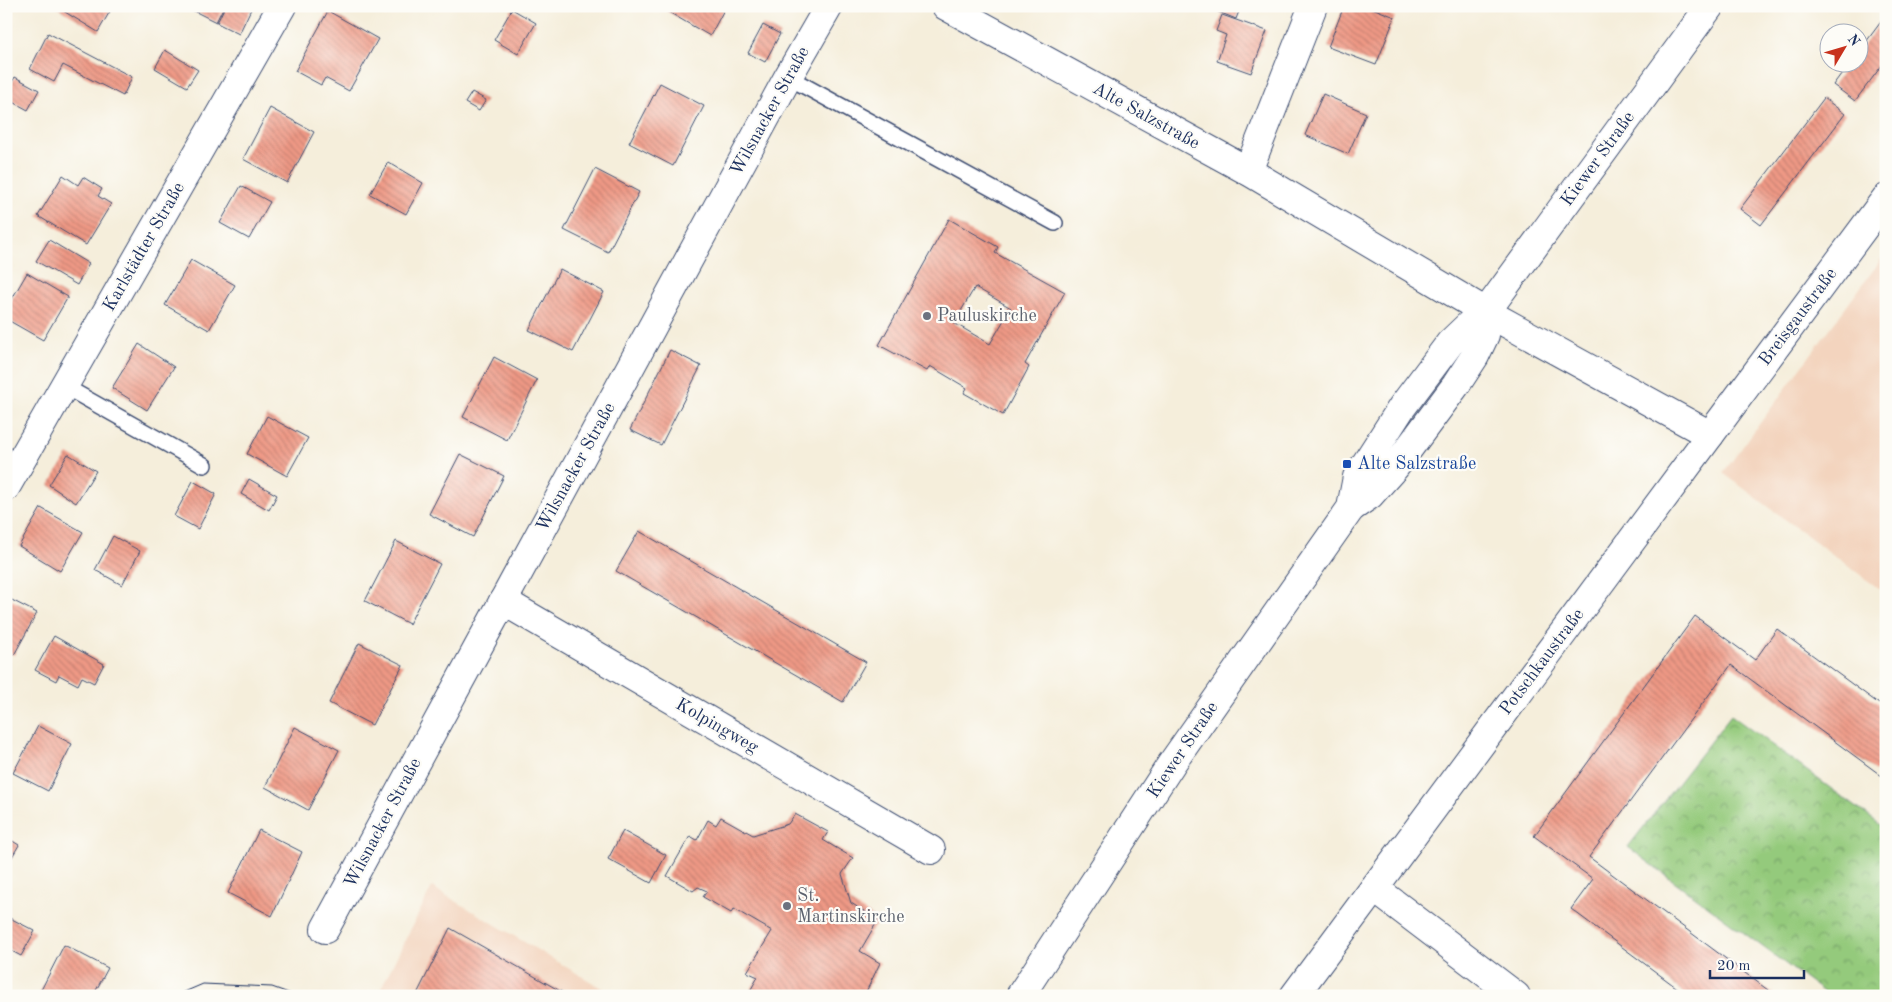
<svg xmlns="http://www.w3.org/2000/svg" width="1892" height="1002" font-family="'Old Standard TT',serif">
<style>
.built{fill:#f3d4be}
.park{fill:url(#park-crowns);stroke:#587c6d}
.building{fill:url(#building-back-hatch);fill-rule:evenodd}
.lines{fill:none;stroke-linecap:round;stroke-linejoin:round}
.service-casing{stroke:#3c4c71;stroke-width:18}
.minor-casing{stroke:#3c4c71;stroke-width:30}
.tertiary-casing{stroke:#3c4c71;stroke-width:30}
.service{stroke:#fff;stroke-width:15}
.minor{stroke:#fff;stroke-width:28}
.tertiary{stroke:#fff;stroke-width:28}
.tram{stroke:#1b2f5e;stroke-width:1}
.worship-dot{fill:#6b7280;stroke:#fdfcf7;stroke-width:2}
.transit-dot{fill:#1a4fb4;stroke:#fdfcf7;stroke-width:2}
.labels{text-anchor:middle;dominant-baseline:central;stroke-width:4.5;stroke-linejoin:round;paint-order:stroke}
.street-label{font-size:18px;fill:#1b2f5e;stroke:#fdfcf7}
.worship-label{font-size:18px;fill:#5b616d;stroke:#fdfcf7;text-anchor:start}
.transit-label{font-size:18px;fill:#164399;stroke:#fdfcf7;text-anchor:start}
</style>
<defs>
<pattern id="park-crowns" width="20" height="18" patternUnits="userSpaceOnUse" patternTransform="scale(1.25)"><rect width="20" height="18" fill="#94ca7c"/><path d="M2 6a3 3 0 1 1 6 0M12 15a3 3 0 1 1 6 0" fill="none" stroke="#78a469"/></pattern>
<pattern id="building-back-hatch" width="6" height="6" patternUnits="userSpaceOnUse" patternTransform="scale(1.25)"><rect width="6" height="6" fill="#ef9985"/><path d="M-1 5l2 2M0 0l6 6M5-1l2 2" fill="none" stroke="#c17d70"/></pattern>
</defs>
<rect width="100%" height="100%" fill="#fdfcf7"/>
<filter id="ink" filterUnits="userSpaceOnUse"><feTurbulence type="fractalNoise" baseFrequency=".02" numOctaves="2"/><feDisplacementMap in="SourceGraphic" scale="10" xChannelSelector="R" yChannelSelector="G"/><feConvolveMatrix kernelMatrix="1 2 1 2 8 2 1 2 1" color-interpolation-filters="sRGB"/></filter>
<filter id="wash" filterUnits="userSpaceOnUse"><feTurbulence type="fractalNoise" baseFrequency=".0096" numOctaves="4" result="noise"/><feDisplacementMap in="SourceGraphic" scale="20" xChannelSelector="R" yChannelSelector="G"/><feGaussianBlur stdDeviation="1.12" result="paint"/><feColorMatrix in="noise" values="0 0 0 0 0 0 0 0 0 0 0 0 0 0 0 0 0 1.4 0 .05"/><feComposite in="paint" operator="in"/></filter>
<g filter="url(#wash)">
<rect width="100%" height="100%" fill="#f5eedb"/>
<g class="built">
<polygon points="1886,253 1886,594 1723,473"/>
<polygon points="432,887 615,996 377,996"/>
</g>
<polygon class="park" points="1731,715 1886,829 1886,996 1829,996 1628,847"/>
<g id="blocks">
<g class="building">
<polygon points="55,6 113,6 98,32"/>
<polygon points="189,6 224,6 216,22 188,8"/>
<polygon points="225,6 245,6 251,9 239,34 217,23"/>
<polygon points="658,6 726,6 710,36"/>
<polygon points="1204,6 1241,6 1236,19"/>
<polygon points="1344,6 1367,6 1395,17 1376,65 1328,47"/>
<polygon points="512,9 536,23 518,54 494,40"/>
<polygon points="328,11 378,39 349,91 325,78 321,85 295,71"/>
<polygon points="1222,15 1267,31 1251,73 1217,61 1226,35 1216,31"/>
<polygon points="1886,15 1886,60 1855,101 1833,85 1850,62 1860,62 1860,50"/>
<polygon points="763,25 780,34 765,62 748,53"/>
<polygon points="48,33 132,77 123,96 63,65 54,82 30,69"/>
<polygon points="165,50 198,70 187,87 155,68"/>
<polygon points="15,77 39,90 28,110 6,98 6,92"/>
<polygon points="660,83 704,106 673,166 629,143"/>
<polygon points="472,92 486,100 479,111 465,103"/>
<polygon points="1323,94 1366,113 1348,154 1305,135"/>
<polygon points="1824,98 1845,114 1761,225 1740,209"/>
<polygon points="270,108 314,132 287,183 243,159"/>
<polygon points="388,162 423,183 406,214 370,194"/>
<polygon points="595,169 639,192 608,252 564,230"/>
<polygon points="63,175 78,185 83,177 102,189 98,196 111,204 86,245 38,216"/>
<polygon points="241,186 270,202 249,239 220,223"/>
<path d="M949,219l49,28 -3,6 70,39 -40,72 4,3 -26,48 -39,-22 3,-5 -37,-22 -3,5 -48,-26zM975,287l36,21 -21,36 -36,-21z"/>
<polygon points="49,240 89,264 77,285 36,261"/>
<polygon points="191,260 235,285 209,330 165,305"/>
<polygon points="560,269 604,292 573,352 529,330"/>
<polygon points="27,273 68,297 43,340 6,319 6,309"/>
<polygon points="139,344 174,367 147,410 112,388"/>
<polygon points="670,350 701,366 661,445 630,430"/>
<polygon points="494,357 537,380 507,440 463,417"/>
<polygon points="267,416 308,438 287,476 247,454"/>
<polygon points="68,454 96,471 76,503 49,485"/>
<polygon points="460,454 504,476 473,537 429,514"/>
<polygon points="249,479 277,495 269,510 241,494"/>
<polygon points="193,481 216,494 198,529 174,516"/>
<polygon points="41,508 83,532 60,571 19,546"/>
<polygon points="639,531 866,662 843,702 616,571"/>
<polygon points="113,536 140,551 122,585 95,570"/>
<polygon points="396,541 440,564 409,624 365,601"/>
<polygon points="6,597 37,613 14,655 6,651"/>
<polygon points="1695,616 1755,660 1777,629 1886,709 1886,779 1731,665 1589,857 1776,996 1688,996 1571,909 1593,879 1534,836"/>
<polygon points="54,636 104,664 94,683 82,677 78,685 59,675 56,681 35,670"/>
<polygon points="359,643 403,665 372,725 329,703"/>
<polygon points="38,726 72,744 48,791 13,773"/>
<polygon points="295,727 339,750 308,810 265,787"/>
<polygon points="795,814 828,832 823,840 853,858 842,874 851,903 878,920 860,951 880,963 864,996 747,996 758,977 747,972 772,931 734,909 731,913 703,897 707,891 698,887 693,891 667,876 690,836 697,840 708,820 716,825 721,817 753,835 788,824"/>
<polygon points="259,830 302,852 272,916 228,893"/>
<polygon points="623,831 666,855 651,883 608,859"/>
<polygon points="6,837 19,845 6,867"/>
<polygon points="6,916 35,931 21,956 6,948"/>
<polygon points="450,928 569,996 416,996"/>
<polygon points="64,945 108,968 93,996 38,996"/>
</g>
</g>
</g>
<g filter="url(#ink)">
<use href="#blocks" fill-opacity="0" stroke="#3c4c71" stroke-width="1"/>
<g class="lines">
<defs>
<g id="service">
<polyline points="788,77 1055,223"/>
<polyline points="64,386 204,465"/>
</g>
<g id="minor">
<polyline points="946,6 1248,171 1486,312"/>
<polyline points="1248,171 1313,6"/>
<polyline points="6,487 282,6"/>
<polyline points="503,601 931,850"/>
<polyline points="1374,888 1516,996"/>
<polyline points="325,929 788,77 829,6"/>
<polyline points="1294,996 1710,435"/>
</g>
<g id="tertiary">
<polyline points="1486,312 1710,435 1886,198"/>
<polyline points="1351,508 1370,495 1395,467 1456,385 1475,356 1485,335 1486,312"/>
<polyline points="1020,996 1172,763 1351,508 1357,477 1402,407 1450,343 1472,322 1486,312 1710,6"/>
</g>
</defs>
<use href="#service" class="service-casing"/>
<use href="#minor" class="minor-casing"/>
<use href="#tertiary" class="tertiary-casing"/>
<use href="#service" class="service"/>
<use href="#minor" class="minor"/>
<use href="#tertiary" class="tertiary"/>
<polyline class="tram" points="175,996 203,984 272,987 297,996"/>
</g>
</g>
<g class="worship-dot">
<circle cx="927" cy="316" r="5"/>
<circle cx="787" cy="906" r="5"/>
</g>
<rect class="transit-dot" x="1342" y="459" width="10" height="10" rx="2.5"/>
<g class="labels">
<g class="street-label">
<text transform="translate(770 111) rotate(-61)">Wilsnacker Straße</text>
<text transform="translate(1146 116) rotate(29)">Alte Salzstraße</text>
<text transform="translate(1598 159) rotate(-54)">Kiewer Straße</text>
<text transform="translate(144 247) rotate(-60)">Karlstädter Straße</text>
<text transform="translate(1798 317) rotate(-53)">Breisgaustraße</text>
<text transform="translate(576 467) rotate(-61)">Wilsnacker Straße</text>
<text transform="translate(1542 662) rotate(-53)">Potschkaustraße</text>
<text transform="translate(717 726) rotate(30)">Kolpingweg</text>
<text transform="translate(1183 750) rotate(-56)">Kiewer Straße</text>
<text transform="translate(383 823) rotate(-62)">Wilsnacker Straße</text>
</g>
<g class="worship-label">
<text x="937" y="316">Pauluskirche</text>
<text x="797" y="896">St.<tspan x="797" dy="21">Martinskirche</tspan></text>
</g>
<g class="transit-label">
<text x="1357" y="464">Alte Salzstraße</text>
</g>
</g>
<rect width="1892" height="1002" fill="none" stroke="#fdfcf7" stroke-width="25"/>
<g transform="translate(1844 48) rotate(52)"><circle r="24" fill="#fdfcf7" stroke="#a3aaba"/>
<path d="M0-4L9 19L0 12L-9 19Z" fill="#c8321e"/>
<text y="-8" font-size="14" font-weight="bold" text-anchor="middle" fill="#1b2f5e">N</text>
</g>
<path d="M1710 970v8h94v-8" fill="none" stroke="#1b2f5e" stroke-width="2.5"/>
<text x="1717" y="970" font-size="15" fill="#1b2f5e" stroke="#fdfcf7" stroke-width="4" paint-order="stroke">20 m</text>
</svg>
